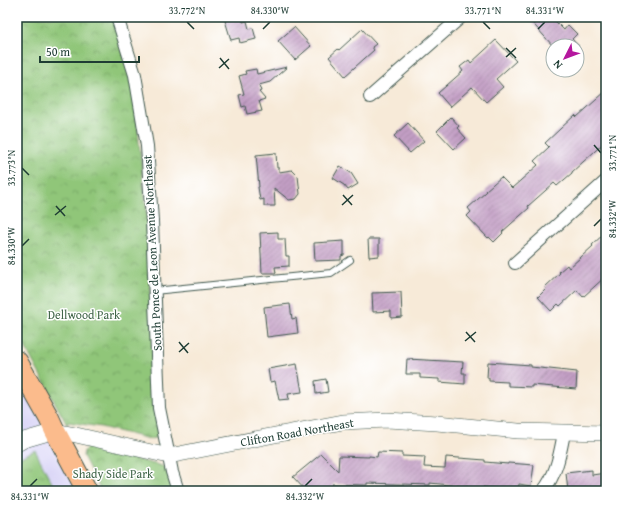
<svg xmlns="http://www.w3.org/2000/svg" width="623" height="508" font-family="'Gentium Book Plus',serif">
<style>
.built{fill:#dad6f7}
.grass{fill:url(#grass-tufts);stroke:#588256}
.park{fill:url(#park-crowns);stroke:#588256}
.building{fill:url(#building-hatch)}
.lines{fill:none;stroke-linecap:round;stroke-linejoin:round}
.service-casing{stroke:#3f574d;stroke-width:8}
.minor-casing{stroke:#3f574d;stroke-width:14}
.tertiary-casing{stroke:#3f574d;stroke-width:16}
.trunk-casing{stroke:#3f574d;stroke-width:22}
.service{stroke:#fff;stroke-width:6}
.minor{stroke:#fff;stroke-width:12}
.tertiary{stroke:#fff;stroke-width:15}
.trunk{stroke:#fbbb8c;stroke-width:20}
.ticks{fill:none;stroke:#1f3d34;stroke-width:1.5}
.labels{text-anchor:middle;dominant-baseline:central;stroke-width:3;stroke-linejoin:round;paint-order:stroke}
.street-label{font-size:12px;fill:#1f3d34;stroke:#fff}
.park-label{font-size:12px;fill:#416649;stroke:#fff}
.neatline{fill:none;stroke:#1f3d34;stroke-width:1.5}
.ticks-label{font-size:10px;text-anchor:middle;fill:#1f3d34}
</style>
<defs>
<pattern id="grass-tufts" width="24" height="20" patternUnits="userSpaceOnUse"><rect width="24" height="20" fill="#90c679"/><path d="M3 7l-1-3M5 7V3M7 7l1-3M15 17l-1-3M17 17v-4M19 17l1-3" fill="none" stroke="#75a264"/></pattern>
<pattern id="park-crowns" width="20" height="18" patternUnits="userSpaceOnUse"><rect width="20" height="18" fill="#90c679"/><path d="M2 6a3 3 0 1 1 6 0M12 15a3 3 0 1 1 6 0" fill="none" stroke="#75a264"/></pattern>
<pattern id="building-hatch" width="6" height="6" patternUnits="userSpaceOnUse"><rect width="6" height="6" fill="#c39fc5"/><path d="M-1 1l2-2M0 6l6-6M5 7l2-2" fill="none" stroke="#9e83a1"/></pattern>
</defs>
<rect width="100%" height="100%" fill="#fff"/>
<filter id="ink" filterUnits="userSpaceOnUse"><feTurbulence type="fractalNoise" baseFrequency=".025" numOctaves="2"/><feDisplacementMap in="SourceGraphic" scale="8" xChannelSelector="R" yChannelSelector="G"/><feConvolveMatrix kernelMatrix="1 2 1 2 8 2 1 2 1" color-interpolation-filters="sRGB"/></filter>
<filter id="wash" filterUnits="userSpaceOnUse"><feTurbulence type="fractalNoise" baseFrequency=".012" numOctaves="4" result="noise"/><feDisplacementMap in="SourceGraphic" scale="16" xChannelSelector="R" yChannelSelector="G"/><feGaussianBlur stdDeviation="0.9" result="paint"/><feColorMatrix in="noise" values="0 0 0 0 0 0 0 0 0 0 0 0 0 0 0 0 0 1.4 0 .05"/><feComposite in="paint" operator="in"/></filter>
<g filter="url(#wash)">
<rect width="100%" height="100%" fill="#f7ead8"/>
<polygon class="built" points="17,356 86,491 17,491"/>
<polygon class="grass" points="35,450 56,491 17,491 17,459"/>
<g class="park">
<polygon points="17,17 113,17 135,94 139,142 146,207 159,437 150,439 101,427 68,422 67,425 24,345 17,328"/>
<polygon points="88,447 162,466 167,469 173,491 101,491 83,456 84,451"/>
</g>
<g id="blocks">
<g class="building">
<polygon points="224,17 242,17 243,22 247,21 249,29 253,28 256,39 240,43 239,38 231,40"/>
<polygon points="527,17 551,17 564,30 568,25 577,34 572,39 579,46 553,46"/>
<polygon points="294,27 311,46 295,60 278,41"/>
<polygon points="362,29 376,44 372,47 374,50 345,76 329,57 338,49 339,50"/>
<polygon points="496,40 516,61 496,79 503,87 486,102 472,87 450,107 438,93 463,71 460,67 469,60 471,63"/>
<polygon points="287,67 270,82 259,85 261,91 259,92 265,99 259,101 262,111 247,114 245,106 242,107 239,95 244,94 239,76 246,74 245,71 256,69 257,74"/>
<polygon points="606,91 606,141 572,172 572,173 557,186 554,183 528,206 529,208 502,232 503,233 494,242 489,237 488,238 467,216 471,212 468,208 486,192 485,191 501,177 512,188 538,165 534,161 549,147 545,143 575,115 577,117"/>
<polygon points="451,117 459,126 457,128 466,138 454,149 437,131"/>
<polygon points="408,123 424,141 410,153 394,136"/>
<polygon points="276,153 277,168 279,168 279,172 292,170 298,176 300,194 296,199 289,200 274,188 275,206 264,206 264,199 260,200 258,187 259,187 256,155"/>
<polygon points="340,166 351,173 358,184 348,190 344,185 333,178"/>
<polygon points="278,232 278,239 285,239 286,256 289,256 289,266 275,267 276,273 262,273 260,233"/>
<polygon points="606,232 606,276 583,297 577,290 560,306 558,304 551,311 538,297 546,289 545,287 560,273 559,272 567,265 569,268 593,246 592,245"/>
<polygon points="368,239 379,239 379,256 369,257"/>
<polygon points="344,241 344,255 341,256 341,260 315,261 314,243"/>
<polygon points="401,292 402,317 391,318 391,311 373,312 372,293"/>
<polygon points="290,304 292,319 296,318 298,333 267,337 264,307"/>
<polygon points="407,359 463,362 462,373 465,373 465,384 439,382 439,379 420,378 420,374 406,374"/>
<polygon points="488,362 531,365 531,367 577,372 576,389 532,385 532,387 508,386 508,382 489,381 489,378 487,378"/>
<polygon points="297,364 302,392 288,394 289,399 279,400 275,381 270,382 268,369"/>
<polygon points="326,379 328,392 316,394 315,381"/>
<polygon points="378,452 402,453 402,456 425,457 424,467 445,468 446,457 485,460 485,462 508,464 508,463 534,465 531,486 519,484 518,491 483,487 483,490 468,488 468,487 430,483 430,485 367,483 367,485 332,484 339,491 306,491 293,477 321,454 338,471 339,456 369,457 369,456 377,457"/>
<polygon points="592,470 592,475 606,473 606,491 568,491 566,473"/>
</g>
</g>
</g>
<g filter="url(#ink)">
<use href="#blocks" fill-opacity="0" stroke="#3f574d" stroke-width="1"/>
<g class="lines">
<defs>
<polyline id="service" points="154,291 331,273 350,260"/>
<g id="minor">
<polyline points="117,17 135,75 147,146 152,221 159,408 172,472 178,491"/>
<polyline points="370,97 461,17"/>
<polyline points="515,263 606,181"/>
<path d="M543,491c14,-17 17,-38 21,-58"/>
</g>
<polyline id="tertiary" points="17,444 24,440 55,431 76,435 169,456 275,435 343,422 387,420 437,423 518,431 606,433"/>
<polyline id="trunk" points="17,361 49,418 55,431 87,491"/>
</defs>
<use href="#service" class="service-casing"/>
<use href="#minor" class="minor-casing"/>
<use href="#tertiary" class="tertiary-casing"/>
<use href="#trunk" class="trunk-casing"/>
<use href="#service" class="service"/>
<use href="#minor" class="minor"/>
<use href="#tertiary" class="tertiary"/>
<use href="#trunk" class="trunk"/>
</g>
</g>
<path class="ticks" d="M187,22l7,7M483,22l7,7M263,29l7,-7M538,29l7,-7M506,48l10,10M506,57l10,-9M220,58l9,11M219,68l10,-9M594,145l7,8M22,168l7,7M343,195l9,10M342,205l11,-10M56,206l9,10M55,215l11,-9M594,226l7,-7M22,246l7,-7M466,332l9,10M465,341l11,-9M179,342l9,11M179,352l10,-9M30,486l7,-7M305,486l7,-7"/>
<g class="labels">
<g class="street-label">
<text transform="translate(152 253) rotate(-93)">South Ponce de Leon Avenue Northeast</text>
<text transform="translate(297 432) rotate(-10)">Clifton Road Northeast</text>
</g>
<g class="park-label">
<text x="84" y="314">Dellwood Park</text>
<text x="113" y="473">Shady Side Park</text>
</g>
</g>
<rect width="623" height="508" fill="none" stroke="#fff" stroke-width="44"/>
<g transform="translate(565 58) rotate(228)"><circle r="19" fill="#ffffff" stroke="#a5b1ae"/>
<path d="M0-3L7 15L0 10L-7 15Z" fill="#b5179e"/>
<text y="-6" font-size="11" font-weight="bold" text-anchor="middle" fill="#1f3d34">N</text>
</g>
<path d="M40 56v6h99v-6" fill="none" stroke="#1f3d34" stroke-width="2"/>
<text x="46" y="56" font-size="12" fill="#1f3d34" stroke="#ffffff" stroke-width="3" paint-order="stroke">50 m</text>
<rect x="22" y="22" width="579" height="464" class="neatline"/>
<g class="ticks-label">
<text x="187" y="14">33.772°N</text>
<text x="270" y="14">84.330°W</text>
<text x="483" y="14">33.771°N</text>
<text x="545" y="14">84.331°W</text>
<text transform="translate(612 153) rotate(-90)" y="4">33.771°N</text>
<text transform="translate(11 168) rotate(-90)" y="4">33.773°N</text>
<text transform="translate(612 219) rotate(-90)" y="4">84.332°W</text>
<text transform="translate(11 246) rotate(-90)" y="4">84.330°W</text>
<text x="30" y="500">84.331°W</text>
<text x="305" y="500">84.332°W</text>
</g>
</svg>
